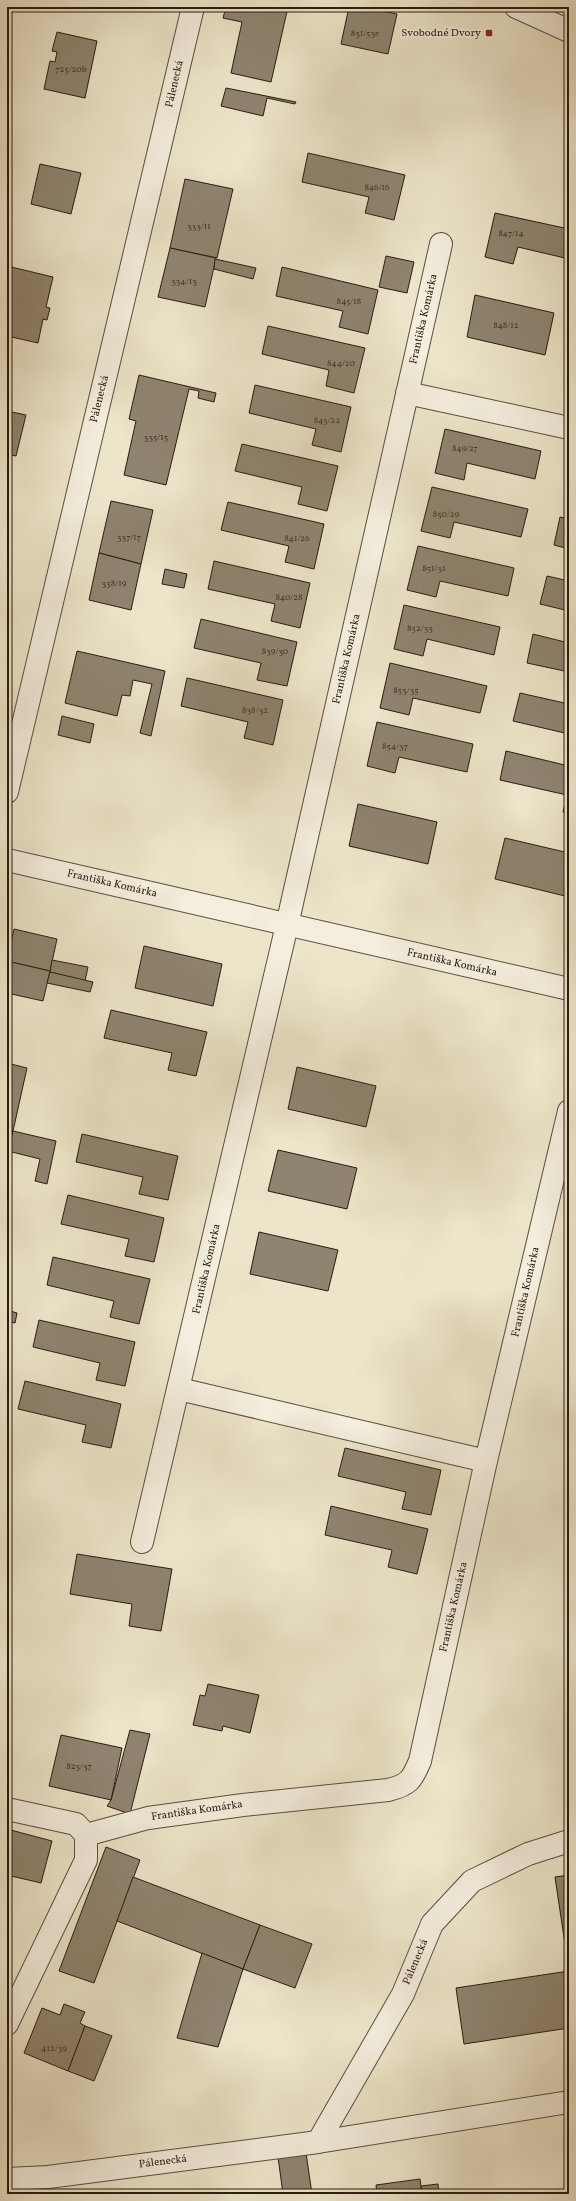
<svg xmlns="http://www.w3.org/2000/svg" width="576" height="2201" font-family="Vollkorn,serif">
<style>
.building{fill:#8f8470;stroke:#2a1b0e}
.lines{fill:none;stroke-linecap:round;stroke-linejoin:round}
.street-casing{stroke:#5a4e3d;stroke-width:24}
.street{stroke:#f3eedd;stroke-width:22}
.poi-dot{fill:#8f2418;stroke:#f3eedd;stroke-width:1.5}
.labels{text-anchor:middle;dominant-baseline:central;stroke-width:4;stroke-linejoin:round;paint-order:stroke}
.number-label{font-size:9px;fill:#433526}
.poi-label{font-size:11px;fill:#2a1b0e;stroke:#f3eedd;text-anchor:end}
.street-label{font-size:11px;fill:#2a1b0e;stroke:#f3eedd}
</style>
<rect width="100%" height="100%" fill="#ece5ca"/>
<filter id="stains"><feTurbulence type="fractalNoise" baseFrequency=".005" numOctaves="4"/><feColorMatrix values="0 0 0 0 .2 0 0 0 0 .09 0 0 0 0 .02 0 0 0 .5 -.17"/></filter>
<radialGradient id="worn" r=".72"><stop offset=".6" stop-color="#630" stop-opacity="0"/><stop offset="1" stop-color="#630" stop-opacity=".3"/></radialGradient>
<g class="building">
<polygon points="226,7 288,7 271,82 231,73 242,22 223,18"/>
<polygon points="349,7 364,7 397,14 388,54 341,44"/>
<polygon points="57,32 97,41 85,98 44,89 50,61 55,62 57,52 52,51"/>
<polygon points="226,88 296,102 295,104 267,98 263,116 221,106"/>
<polygon points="308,153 405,175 394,220 365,213 369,197 302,182"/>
<polygon points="40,164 81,173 71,214 31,204"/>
<polygon points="185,179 233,189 217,258 170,248"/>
<polygon points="495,213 569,229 569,259 518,247 513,264 485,257"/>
<polygon points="170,248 216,258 205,307 158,297"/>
<polygon points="386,256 414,262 407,293 379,287"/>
<polygon points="215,259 256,268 253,279 214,269"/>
<polygon points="7,266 53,277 46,307 50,308 47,320 43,319 38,343 7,336"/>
<polygon points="282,267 378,290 368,334 339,327 343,311 276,296"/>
<polygon points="475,295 554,313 545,355 467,337"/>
<polygon points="268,326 365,348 354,393 326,386 329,370 262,354"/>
<polygon points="139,375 216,393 214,402 198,398 199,391 189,389 166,485 124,475 136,421 129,419"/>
<polygon points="255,385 351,407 341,452 312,445 316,429 249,413"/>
<polygon points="7,411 26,415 16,456 7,454"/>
<polygon points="445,429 541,451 535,479 467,463 464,480 435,473"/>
<polygon points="242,444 338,466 327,511 298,504 302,487 235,471"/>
<polygon points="432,487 528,509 521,537 454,522 450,538 421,531"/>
<polygon points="111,501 153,510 141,564 99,553"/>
<polygon points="228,502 324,524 314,569 285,562 289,546 221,530"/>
<polygon points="560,517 569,519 569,549 554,545"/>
<polygon points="418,546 514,568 508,596 440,581 436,597 407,590"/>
<polygon points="99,553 141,564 131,610 89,600"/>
<polygon points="214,561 310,583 300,628 271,621 275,604 208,589"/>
<polygon points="165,569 187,574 184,588 162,584"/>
<polygon points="547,576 569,581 569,611 540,604"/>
<polygon points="404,605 500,627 494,655 427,639 423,656 394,649"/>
<polygon points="201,619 297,642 287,686 257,680 261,663 194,648"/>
<polygon points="533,634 569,643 569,672 527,663"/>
<polygon points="77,651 165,671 151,736 140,733 152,684 133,680 130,696 122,695 117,716 65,703"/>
<polygon points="390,663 487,686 480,713 413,698 409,715 380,708"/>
<polygon points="187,678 283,700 273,745 244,738 248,722 181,706"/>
<polygon points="520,693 569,704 569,734 513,721"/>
<polygon points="62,716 94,724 90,743 58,735"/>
<polygon points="377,722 473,744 467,772 399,757 395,773 367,766"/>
<polygon points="506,751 569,766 569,813 563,812 567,795 500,780"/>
<polygon points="358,804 437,822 428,864 349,846"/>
<polygon points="505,838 569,853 569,897 495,879"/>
<polygon points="14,929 57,939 50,971 7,961"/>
<polygon points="144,946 222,964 213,1006 135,988"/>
<polygon points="52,960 88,967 85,981 50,972"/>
<polygon points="7,961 50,971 43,1001 7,993"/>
<polygon points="50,972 93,982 90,992 47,983"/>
<polygon points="111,1010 207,1032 196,1076 168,1070 172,1053 104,1038"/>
<polygon points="7,1063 27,1068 13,1131 7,1130"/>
<polygon points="297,1067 376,1086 366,1127 288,1109"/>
<polygon points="7,1130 13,1131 7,1155"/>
<polygon points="13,1131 56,1141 47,1184 35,1181 40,1159 8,1151"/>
<polygon points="82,1134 178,1156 168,1200 139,1194 143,1177 76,1162"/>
<polygon points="278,1150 357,1168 347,1209 268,1191"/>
<polygon points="68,1195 164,1218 154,1262 125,1256 129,1239 61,1224"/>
<polygon points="259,1232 338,1250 328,1291 250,1274"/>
<polygon points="53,1257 150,1279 139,1324 110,1317 114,1301 47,1285"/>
<polygon points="7,1310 17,1313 15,1323 7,1321"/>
<polygon points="39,1320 135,1342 125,1386 96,1380 100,1363 33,1347"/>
<polygon points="25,1381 121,1404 111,1448 82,1442 86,1425 18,1409"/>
<polygon points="345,1448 441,1470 431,1515 402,1509 406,1492 338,1476"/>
<polygon points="331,1506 428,1529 417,1574 388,1567 392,1550 325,1535"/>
<polygon points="77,1554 172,1569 161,1631 129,1626 132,1604 70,1594"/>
<polygon points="208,1684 259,1695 250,1733 223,1726 222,1731 193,1725 200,1695 205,1696"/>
<polygon points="130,1730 150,1734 130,1814 107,1806 111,1800"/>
<polygon points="61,1735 122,1748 111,1800 49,1786"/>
<polygon points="7,1829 52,1841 41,1883 7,1875"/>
<polygon points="106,1847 140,1860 94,1983 59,1971"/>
<polygon points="569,1875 569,1971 555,1877"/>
<polygon points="133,1877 260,1925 243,1969 117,1921"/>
<polygon points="260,1925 312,1944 295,1988 243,1969"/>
<polygon points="202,1953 243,1969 218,2047 177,2038"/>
<polygon points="569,1971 569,2028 464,2044 456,1988"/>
<polygon points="64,2004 85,2012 80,2023 85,2026 68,2071 24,2053 42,2008 60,2015"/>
<polygon points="85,2026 112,2036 94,2081 68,2071"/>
<polygon points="306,2153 312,2194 283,2194 278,2157"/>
<polygon points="420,2179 422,2194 377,2194 376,2185"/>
<polygon points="438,2184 439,2194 422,2194 421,2186"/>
</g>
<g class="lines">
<defs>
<g id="street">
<polyline points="516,7 569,31"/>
<polyline points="407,393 569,428"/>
<polyline points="7,792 193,7"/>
<polyline points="7,860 569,989"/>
<polyline points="179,1389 486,1461"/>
<polyline points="142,1542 287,925 441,244"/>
<polyline points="7,1809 76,1824 86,1835 86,1860 7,2024"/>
<path d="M86,1835l62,-17 95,-13 145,-15c21,-5 24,-10 32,-29l66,-300 83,-350"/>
<polyline points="318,2142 403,1994 432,1924 472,1881 528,1854 569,1841"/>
<polyline points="7,2179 48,2177 318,2142 569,2102"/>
</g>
</defs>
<use href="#street" class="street-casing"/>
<use href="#street" class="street"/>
</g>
<rect class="poi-dot" x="485" y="29" width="8" height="8" rx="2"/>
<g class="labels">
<g class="number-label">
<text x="365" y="33">831/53e</text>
<text x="71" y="69">725/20b</text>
<text x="377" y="187">846/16</text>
<text x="199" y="226">333/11</text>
<text x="511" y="233">847/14</text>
<text x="184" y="281">334/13</text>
<text x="349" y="301">845/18</text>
<text x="506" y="325">848/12</text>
<text x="341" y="363">844/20</text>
<text x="327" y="420">843/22</text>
<text x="156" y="437">335/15</text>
<text x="465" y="448">849/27</text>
<text x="446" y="514">850/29</text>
<text x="129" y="537">337/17</text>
<text x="297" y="538">841/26</text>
<text x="434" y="568">851/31</text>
<text x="114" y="583">338/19</text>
<text x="289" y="597">840/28</text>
<text x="420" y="628">852/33</text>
<text x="275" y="651">839/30</text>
<text x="406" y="690">853/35</text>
<text x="255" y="710">838/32</text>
<text x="395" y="746">854/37</text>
<text x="79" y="1766">823/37</text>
<text x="54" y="2048">412/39</text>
</g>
<g class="poi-label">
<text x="481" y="33">Svobodné Dvory</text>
</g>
<g class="street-label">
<text transform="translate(175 84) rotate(-77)">Pálenecká</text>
<text transform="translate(424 319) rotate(-77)">Františka Komárka</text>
<text transform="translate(100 399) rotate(-76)">Pálenecká</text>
<text transform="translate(347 659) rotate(-77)">Františka Komárka</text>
<text transform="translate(112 884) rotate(13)">Františka Komárka</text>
<text transform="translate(452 963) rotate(13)">Františka Komárka</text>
<text transform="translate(207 1269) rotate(-77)">Františka Komárka</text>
<text transform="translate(526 1292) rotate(-77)">Františka Komárka</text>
<text transform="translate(454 1607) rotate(-77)">Františka Komárka</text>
<text transform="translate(197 1811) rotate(-8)">Františka Komárka</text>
<text transform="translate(416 1962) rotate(-67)">Pálenecká</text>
<text transform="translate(163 2162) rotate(-7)">Pálenecká</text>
</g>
</g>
<rect width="576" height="2201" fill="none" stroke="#ece5ca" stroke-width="24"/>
<rect x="8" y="8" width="560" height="2185" fill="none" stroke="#2a1b0e" stroke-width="2"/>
<rect x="12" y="12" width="552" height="2177" fill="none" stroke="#2a1b0e"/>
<rect width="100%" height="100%" filter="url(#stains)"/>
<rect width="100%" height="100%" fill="url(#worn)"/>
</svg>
